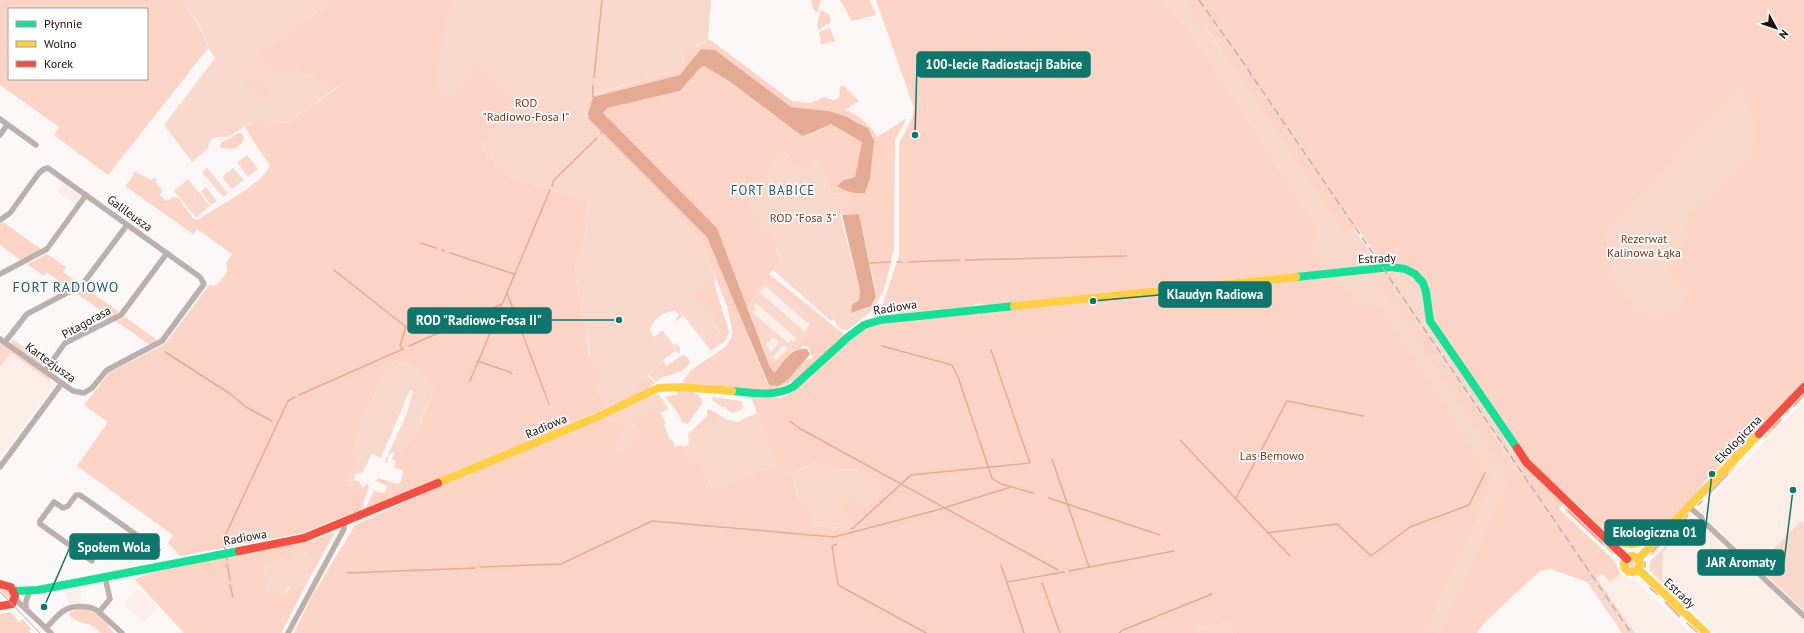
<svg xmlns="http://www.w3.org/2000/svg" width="1804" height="633" font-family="'PT Sans',sans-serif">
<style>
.built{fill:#fbede8}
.green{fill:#f9d8cc;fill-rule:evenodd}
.forest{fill:#fbd4c6;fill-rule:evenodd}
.water{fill:#e4aa94}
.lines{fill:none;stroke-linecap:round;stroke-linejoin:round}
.stream{stroke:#e4aa94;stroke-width:1.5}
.street{stroke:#bbb0ac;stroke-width:5.5}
.fast{stroke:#16e098;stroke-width:8}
.slow{stroke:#ffcf43;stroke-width:8}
.jam{stroke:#f24e42;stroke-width:8}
.tram{stroke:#b9b3b0;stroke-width:1}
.rail{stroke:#b9b3b0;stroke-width:1.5;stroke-dasharray:8 4;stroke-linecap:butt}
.labels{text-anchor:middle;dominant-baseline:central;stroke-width:3.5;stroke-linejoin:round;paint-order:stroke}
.park-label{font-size:12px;fill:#7b3212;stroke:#fff}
.street-label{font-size:12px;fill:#190f0c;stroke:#fff}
.neighbourhood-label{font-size:13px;letter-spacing:1px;fill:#245767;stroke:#fff}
.quarter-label{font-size:14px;letter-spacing:1px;fill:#245767;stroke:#fff}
.leader{fill:none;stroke:#0f766e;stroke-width:1.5}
.callout-dot{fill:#0f766e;stroke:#fff;stroke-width:1.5}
.callout{fill:#0f766e;stroke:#0f766e;stroke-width:1.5}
.callout-label{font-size:13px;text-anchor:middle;font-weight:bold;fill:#fff}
</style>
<rect width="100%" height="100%" fill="#faf7f6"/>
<g class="built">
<polygon points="63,183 79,194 80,198 76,205 57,192"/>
<polygon points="1357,227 1382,264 1379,264 1354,229"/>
<polygon points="765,278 822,322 776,362 769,357 750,314 758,279"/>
<polygon points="11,353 55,384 0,457 0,367"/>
<polygon points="1804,401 1804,524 1801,521 1757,566 1698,511"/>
<polygon points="1694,516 1804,620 1804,633 1716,633 1650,571 1650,561"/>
<polygon points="1603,574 1610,582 1620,574 1636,582 1691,633 1635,633 1596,577"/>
<polygon points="81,589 80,605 69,605 66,592"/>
<polygon points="137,589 158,608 144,622 124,604"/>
</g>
<g class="green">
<path d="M180,0h154l-78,55 25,15h16l20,10 22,6 -52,37 -10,-1 -7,4 -20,-3 -22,14h-11l-6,3 -4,9 -15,13 -28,-37 51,-67c-6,-8 -7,-12 -10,-20 -5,-15 -16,-27 -25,-38z"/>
<path d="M453,0h258l-3,38 1,1c-16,8 -23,12 -28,30l-87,25c-8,5 -11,17 -8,26l114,118 16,41 -25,16 22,21 -1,5 13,20 -14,10 -36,-46c-8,6 -23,15 -25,25l4,7 7,-6h2l11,14 3,-1 3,3v5l-2,2 -2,-3 -13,9 4,7 -4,5 -1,5 -6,5 -2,-2c2,-6 7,-12 8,-18l-27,26 -26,19 -15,-21 -8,-61 -8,-27 -3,-32 9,-25 5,-40 -78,-24 -74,-75c-1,-35 6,-69 16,-102z"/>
<polygon points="1162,0 1184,0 1192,8 1232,66 1344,234 1354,229 1379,264 1326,270 1312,247 1320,232 1209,60 1182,21"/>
<polygon points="1751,64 1761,158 1684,286 1691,311 1644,322 1610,282 1604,232"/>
<path d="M780,149c7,3 7,6 12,12 4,5 8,7 11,13l14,-14 8,15 6,18 8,1 3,-2 9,5v6l-10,8 -1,4 20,75 -1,10 -8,13c29,-7 27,-12 21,-39l8,5 4,5 2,-1c-9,27 -17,30 -38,47 -8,1 -11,-4 -14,-11l-3,2 -58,-51 8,-9 -8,-22 -5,-8 -3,1 -22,-40 11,-10 6,-1 8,-6z"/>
<polygon points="247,155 258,169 248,177 237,162"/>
<polygon points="207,168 228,193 223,197 202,172"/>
<polygon points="233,168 244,180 232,189 222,177"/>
<polygon points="188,179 210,206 196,218 174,191"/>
<polygon points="206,187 217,201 211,205 201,191"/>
<path d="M1388,270c13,2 22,3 30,13l109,184 -8,5 -28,-42 15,46 -1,14 -66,143h-14l66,-144 -153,-213z"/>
<path d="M768,280l47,42 -3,3h-2l-45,-39 -6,6 45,39v2l-5,13 -8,7 -7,-8 -15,15h-1l-20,-52 16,-27zM756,303l41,36 -3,3 -3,-2 -3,3 -35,-30 3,-4 -3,-3zM773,337l6,5 -8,10 -5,-7z"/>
<polygon points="0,341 46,374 50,379 49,381 11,353 0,367"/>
<path d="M396,360c13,2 27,13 33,24l4,2c2,12 -17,33 -15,49l-9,6 -4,10 -4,1 -6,-1 -6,4 -2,7 -3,1 23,-50 6,-22 -3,-1 -29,68 -9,-4 -10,19 -6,1 -6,12 -5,-1 8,-15v-18l9,-32 25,-51z"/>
<polygon points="655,393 659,395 669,409 660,413 656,411 633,425 640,433 639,437 629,443 625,452 619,451 616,448 626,426 620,420 612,423 604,417"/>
<polygon points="713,397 742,401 743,408 738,412 730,412 724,406 723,408 712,400"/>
<polygon points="757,413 776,465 712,489 699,461 692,464 682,447 692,444 688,434 726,419 737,422"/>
<polygon points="1780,419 1783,420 1765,439 1764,438 1770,428"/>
<polygon points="816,462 823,462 830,468 843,470 854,469 882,484 881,495 867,506 850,496 850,523 852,526 836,528 812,525 810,512 799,498 796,492 795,485 787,474 787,472 796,472"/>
<polygon points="1736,462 1738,463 1734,467 1735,468 1709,496 1709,492"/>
<polygon points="1559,508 1615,561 1619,572 1614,561"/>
<polygon points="1566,508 1569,508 1616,555 1612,554 1565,511"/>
<polygon points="1801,521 1804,524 1804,611 1757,566"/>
<polygon points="1676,528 1678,528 1653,555 1648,555 1672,529"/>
<polygon points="1681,530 1663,553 1662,578 1670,590 1650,571 1650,562"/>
<path d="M304,553l5,4 4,6 -8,16 3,2 -3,6 -7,-2 -9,3 -5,6c-4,1 -8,-2 -13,-1l-5,-3 -2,-6 3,-7 -5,-8 2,-5 5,-3h9l5,-3 9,1 3,-3z"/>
<circle cx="1632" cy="564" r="5"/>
<polygon points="1596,577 1635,633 1622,633 1587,582 1592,582"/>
<polygon points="0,588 7,588 11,593 9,600 0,591"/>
<polygon points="1665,601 1680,614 1680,619 1663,602"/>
<polygon points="1229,621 1233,633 1198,633 1195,630 1198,625 1212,628"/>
</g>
<g class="forest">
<path d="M0,0h180c12,15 23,29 28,48l-100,127 -54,-40 5,-8 -59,-42zM9,9h138v70h-138z"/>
<path d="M334,0h119c-9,30 -15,61 -16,93l18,1 1,-6 25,-20 36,33 -37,45 31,31 78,24 -5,40 -9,25 3,32 8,27 3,31 16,22 -11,8 15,21 26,-19 12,-12 8,7 -10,8 -164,71 -115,46 8,-17 10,2 4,-7 -12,-5 2,-3 20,6 3,-3 2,-10 -9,-4 2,-5 -4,-3 3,-8 6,1 4,-1 1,-7 12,-9c-1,-16 17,-37 15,-49l-4,-2c-6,-11 -20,-22 -33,-24l-9,9 -25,51 -9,32v18l-8,15 5,1 3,-6 6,1 3,7 5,-4 2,2 -8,24 -58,23 -123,23 -12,-13 5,-8 -96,-69 31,-44 -24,-17 26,-33 55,-28 44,-59 6,1 7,-7 5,-8 -1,-8 6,-9 -35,-25 -4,5 -68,-48 7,-8 2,-7 17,9 3,-2 3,1 -2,3 7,8 -2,5 6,6 7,-4 5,1 16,21 4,1c20,-15 60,-32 72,-54l-22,-33 -3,-7c9,-5 16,-3 25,0l7,-4 10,1 52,-36 -22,-7 -20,-10h-16l-16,-3 -9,-12z"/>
<polygon points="811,0 821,0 817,13 813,8"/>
<polygon points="840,0 870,0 876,15 852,21"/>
<path d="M876,0h286l20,21 27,39 111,172 -8,15 14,23 -342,35 -5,-2 -6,3 -77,8 -9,-1 -6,-4 18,-53v-111c4,-12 15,-25 15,-37z"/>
<path d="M1184,0h620v382l-68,71 -29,25 -7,12 -15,16 -34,30 -20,7 -19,-6 -84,-77 -95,-141 -9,-39 -42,-16 -25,-37 -13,7 -112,-168 -25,-37zM1739,89c7,6 10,15 12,23 12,38 -12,59 -37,84 -5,5 -15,6 -20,12 -8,11 -8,23 -11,35 -2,9 -8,16 -14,23 1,10 6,15 15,20v10l-5,11 -6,6 -16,4 -17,-4 -27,-31 -5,-18 -2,-27 4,-8 116,-129z"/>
<polygon points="821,10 829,14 831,22 818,30 818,20"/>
<polygon points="830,28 835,41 821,44 819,32"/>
<path d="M709,39l83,62 19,2 13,-6 9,3 6,-2 1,-12h4l15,15 -14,9c14,5 25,15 32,27l30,-19 -12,22 -1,109 -8,34 -2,1 -4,-5 -8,-5 -13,-60 -19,1 1,-4 10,-8v-6l-9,-5 -3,2 -8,-1 -6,-18 -8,-15 -14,14c-4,-7 -7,-7 -11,-13 -5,-6 -5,-9 -12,-12l-12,26 -8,6 -6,1 -11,10 22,39h3l9,15 -1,3 5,12 -12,13 76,61 -51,46 -23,10 -87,-7 -2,-2 9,-12 33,-22 5,-6 3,-7v-5l-5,-24 -27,-68 -114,-118c-2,-8 0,-20 7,-25l88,-26 7,-22 6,1zM702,49l13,1 76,57 38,4 19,6 5,4 15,7 -14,66 -10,-14 11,-3 8,-35 -32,-18 -17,9 -12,3 -73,-55 -25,-15 -4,2 -20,23 -73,17 -5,5 115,115 52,137 5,8 14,-17 13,-8 1,-2 6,1 5,11 -8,2 -17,20 -20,5 -60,-148 -119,-118 -1,-5 5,-17 87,-22zM768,280l47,42 -3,3h-2c-9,10 -7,18 -19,28l-3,-5 -12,13 -3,-3 -5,2 -20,-52 16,-27z"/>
<path d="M244,74c12,3 20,10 28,19l-7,8 -8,-3 -15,-21z"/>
<path d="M237,133h4l3,4 -2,6 -8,6 -13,-1 -1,-4c5,-5 12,-5 17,-11z"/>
<polygon points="3,222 42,250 21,260 0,245 0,224"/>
<polygon points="47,254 66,267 63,272 79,284 70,289 47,272 44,276 27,264"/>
<path d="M1338,276l23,31 18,-2 62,93 51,83 -1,8 -66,144h-192l-4,-12 -17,7 -14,-3 -3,5 3,3h-904l19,-39 42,-69 107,-49 3,1 5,-2 2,-3 132,-55 8,6 8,-3 4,1 2,5 -10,22 3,3 5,1 5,-9 10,-6 1,-4 -7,-8 -1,-6c16,-8 26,-16 34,5l-2,1 6,15 2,-1 3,8 6,-2 11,19 7,-3 13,28 64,-24 -25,-68 30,1 12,-6 56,-52 7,-4 2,-4 15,-7 101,-14 4,4 3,-3zM816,462h7l7,6 13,2 11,-1 28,15 -1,11 -14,11 -17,-11 -6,3c-4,13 1,18 8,28l-16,2 -24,-3c-1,-4 0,-9 -2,-13 -2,-6 -9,-10 -12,-15 -4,-8 -2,-17 -11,-23l1,-2h8z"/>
<path d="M1387,278l132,194 8,-5 37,36 -5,6 55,52 6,13 -10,8 -7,-8c-6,2 -10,7 -16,8l-36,-13 -11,2 -55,51 -8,11h-38l65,-142 2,-15 -124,-190z"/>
<polygon points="713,280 729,332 725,341 712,320 713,316 691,295"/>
<polygon points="85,288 119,312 110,317 76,293"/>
<polygon points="675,305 683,316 675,322 679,315 675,310 662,314"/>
<polygon points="125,317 157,340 150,345 116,321"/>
<polygon points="12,339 47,364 41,365 12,344"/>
<path d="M683,355l4,2 3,5c-4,10 -18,13 -28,15 -1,-9 13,-17 21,-22z"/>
<polygon points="662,362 662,365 654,380 649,375"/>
<polygon points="52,366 74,382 72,384 52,370"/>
<polygon points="676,390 695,391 695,394 700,396 702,403 688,424 682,422 677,412 666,398 666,396 677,395"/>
<polygon points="709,409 726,419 688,434 692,444 689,445 688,434 707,416 707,411"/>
<path d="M335,532l-27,49 -3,-2 8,-16 -4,-6 -5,-4 -9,3 -5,6 -7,-4 -9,5 -5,-2 -5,3 -1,8 4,5c-6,22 4,11 15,18 9,-4 10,-15 23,-8l-24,46h-97l-50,-54 39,-12 139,-26z"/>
<path d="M83,608c7,4 18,5 23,12 3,5 2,8 8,13h-13c-13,-14 -19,-6 -31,-17v-4z"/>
<polygon points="9,612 12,613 19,622 23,619 31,629 29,631 31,633 0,633 0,614"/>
</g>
<g class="water">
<path d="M701,49l14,1 76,57 38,4 19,6 5,4 15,7 6,13 -4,37 -5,15c-11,1 -18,-1 -28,-7l7,-6 11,-3 7,-35 -31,-18 -17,8 -12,4 -73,-55 -25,-15 -4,2 -20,23 -73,17 -4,5 114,115 52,137 5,8c9,-10 18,-27 33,-24l3,5 -22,26 -10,6 -9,-1 -62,-148 -118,-118 -1,-5 5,-17 87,-22z"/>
<polygon points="859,214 876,297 871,306 851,313 852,305 859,300 860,290 842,215"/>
</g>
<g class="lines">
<g class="stream">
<polyline points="594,78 602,0"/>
<polyline points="593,97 593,85"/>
<polyline points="601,134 602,132"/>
<polyline points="552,186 554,180 597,138"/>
<polyline points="421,243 436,248"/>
<polyline points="442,250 444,251"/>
<polyline points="450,253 514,274"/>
<polyline points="965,260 1126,256"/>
<polyline points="897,262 902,262"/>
<polyline points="908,262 960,260"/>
<polyline points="870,263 890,262"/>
<polyline points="507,293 549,404"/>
<polyline points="458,325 501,304"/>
<polyline points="409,346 452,327"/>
<polyline points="882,346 952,365 958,377 992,478 1001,484 1033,493"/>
<polyline points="165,352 229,393 246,407 272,421"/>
<polyline points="477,361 510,372 512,374"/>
<polyline points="470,381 550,190"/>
<polyline points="299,395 403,349 400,346 406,327 334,270"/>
<polyline points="1794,406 1804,395"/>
<polyline points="1787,413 1788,411"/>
<polyline points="790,421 799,428 1058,570"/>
<polyline points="1773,428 1780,420"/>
<polyline points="1180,440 1290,556"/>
<polyline points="1052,459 1089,567"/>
<polyline points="1709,493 1728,474"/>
<polyline points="1049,498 1160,535"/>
<polyline points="1236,498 1287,401 1363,416"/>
<polyline points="1698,505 1702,501"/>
<polyline points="1568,511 1603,544"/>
<polyline points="1684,520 1688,515"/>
<polyline points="852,529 911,475 1030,463 991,350"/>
<polyline points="1267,533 1337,524 1371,556 1410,527 1469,505 1485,473"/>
<polyline points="837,544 832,546 838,585 926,633"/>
<polyline points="225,549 223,540 288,401 295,397"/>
<polyline points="1652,552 1674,529"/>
<polyline points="226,557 227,560"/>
<polyline points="1645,562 1645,567"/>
<polyline points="227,564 230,580"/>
<polyline points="1001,565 1024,633"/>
<polyline points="480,567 561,564 652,521 834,537 937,510 1011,487"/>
<polyline points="1069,571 1174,551"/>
<polyline points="347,573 475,568"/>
<polyline points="1007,582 1064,572"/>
<polyline points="1042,583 1060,633"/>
<polyline points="230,585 233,597"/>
<polyline points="1650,588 1657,594"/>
<polyline points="1666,602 1679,616"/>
<polyline points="1687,623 1697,632"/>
<polyline points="1119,633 1123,630 1212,594"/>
</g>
<g class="street">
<polyline points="0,119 36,145"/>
<polyline points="0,135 7,125"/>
<polyline points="0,220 10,213 39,173 44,169 48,168 200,277 204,284 162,341 107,370 92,388 84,393 73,391 0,339"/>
<polyline points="0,274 47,249 86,195"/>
<polyline points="5,342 27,314 82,285 127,225"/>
<polyline points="45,371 65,343 121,315 167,253"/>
<polyline points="0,467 62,383"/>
<polyline points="1689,507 1701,517 1703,521 1804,616"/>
<polyline points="92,561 40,524 40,521 54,502 63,508 68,506 76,495 80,495 158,550"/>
<polyline points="15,599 51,633"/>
<polyline points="26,608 26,601 29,593"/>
<polyline points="99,612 122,633"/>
<path d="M46,628c6,-6 12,-14 19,-18 9,-5 26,-5 34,2l11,-13 -5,-22"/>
<polyline points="288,633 344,529 344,522"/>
</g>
<g class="fast">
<polyline points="1296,277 1391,267 1405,269 1415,274 1423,283 1426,292 1430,321 1517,448"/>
<path d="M732,391c21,2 42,6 61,-4l55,-50 16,-12 16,-5 134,-14"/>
<polyline points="15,591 38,590 239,551"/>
</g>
<g class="slow">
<polyline points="1014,306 1296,277"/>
<polyline points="438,483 597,417 658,388 681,387 732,391"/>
<polyline points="1608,540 1632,544 1655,539"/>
<circle cx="1632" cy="564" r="8"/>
<polyline points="1638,559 1759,434"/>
<polyline points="1638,569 1706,633"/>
</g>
<g class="jam">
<polyline points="1759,434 1804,387"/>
<polyline points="1517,448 1526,462 1627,559"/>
<polyline points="239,551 304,538 438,483"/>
<polyline points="0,584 11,587 15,596 12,604 0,606"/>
</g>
<polyline class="tram" points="0,592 40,633"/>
<polyline class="rail" points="1199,0 1238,55 1631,633"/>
</g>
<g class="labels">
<g class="park-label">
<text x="526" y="102">ROD<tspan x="526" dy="14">"Radiowo-Fosa I"</tspan></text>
<text x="803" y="217">ROD "Fosa 3"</text>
<text x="1644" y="238">Rezerwat<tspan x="1644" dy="14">Kalinowa Łąka</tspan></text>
<text x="1272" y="455">Las Bemowo</text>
</g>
<g class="street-label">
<text transform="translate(130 213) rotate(36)">Galileusza</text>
<text transform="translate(1377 258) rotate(-2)">Estrady</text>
<text transform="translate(895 307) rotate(-9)">Radiowa</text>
<text transform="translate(86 322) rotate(-29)">Pitagorasa</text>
<text transform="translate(51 362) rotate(36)">Kartezjusza</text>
<text transform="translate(546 426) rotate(-23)">Radiowa</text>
<text transform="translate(1738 439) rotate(-46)">Ekologiczna</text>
<text transform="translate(245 537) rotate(-10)">Radiowa</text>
<text transform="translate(1680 593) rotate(43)">Estrady</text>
</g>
<g class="neighbourhood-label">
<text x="773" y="190">FORT BABICE</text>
</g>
<g class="quarter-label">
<text x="66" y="287">FORT RADIOWO</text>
</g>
</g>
<path class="leader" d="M915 135L917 64M1093 301L1159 295M619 320L551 320M1712 474L1705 533M44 607L70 547M1793 490L1784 562"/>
<g class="callout-dot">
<circle cx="915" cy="135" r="4"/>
<circle cx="1093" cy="301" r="4"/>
<circle cx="619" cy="320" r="4"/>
<circle cx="1712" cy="474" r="4"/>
<circle cx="44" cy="607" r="4"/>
<circle cx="1793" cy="490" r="4"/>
</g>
<g class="callout">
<rect x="917" y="52" width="173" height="25" rx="4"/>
<rect x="1159" y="282" width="112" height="25" rx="4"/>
<rect x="408" y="308" width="143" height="25" rx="4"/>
<rect x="1605" y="520" width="100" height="25" rx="4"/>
<rect x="70" y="534" width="89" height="25" rx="4"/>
<rect x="1698" y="550" width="86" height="25" rx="4"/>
</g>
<g class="callout-label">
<text x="1004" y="69">100-lecie Radiostacji Babice</text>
<text x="1215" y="299">Klaudyn Radiowa</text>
<text x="479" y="325">ROD "Radiowo-Fosa II"</text>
<text x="1655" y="537">Ekologiczna 01</text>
<text x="114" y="552">Społem Wola</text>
<text x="1741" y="567">JAR Aromaty</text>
</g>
<rect x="8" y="8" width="140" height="72" fill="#ffffff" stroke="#a39f9e"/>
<rect x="16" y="21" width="20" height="6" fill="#16e098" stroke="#a39f9e"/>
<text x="44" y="28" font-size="12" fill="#190f0c">Płynnie</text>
<rect x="16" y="41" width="20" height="6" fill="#ffcf43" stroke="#a39f9e"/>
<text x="44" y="48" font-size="12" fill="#190f0c">Wolno</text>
<rect x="16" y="61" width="20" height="6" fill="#f24e42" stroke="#a39f9e"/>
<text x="44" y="68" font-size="12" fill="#190f0c">Korek</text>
<g transform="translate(1776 28) rotate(130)" stroke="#ffffff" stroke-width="3" paint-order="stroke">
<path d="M0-3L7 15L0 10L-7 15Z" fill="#190f0c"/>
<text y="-6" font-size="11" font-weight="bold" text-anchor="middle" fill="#190f0c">N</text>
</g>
</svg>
